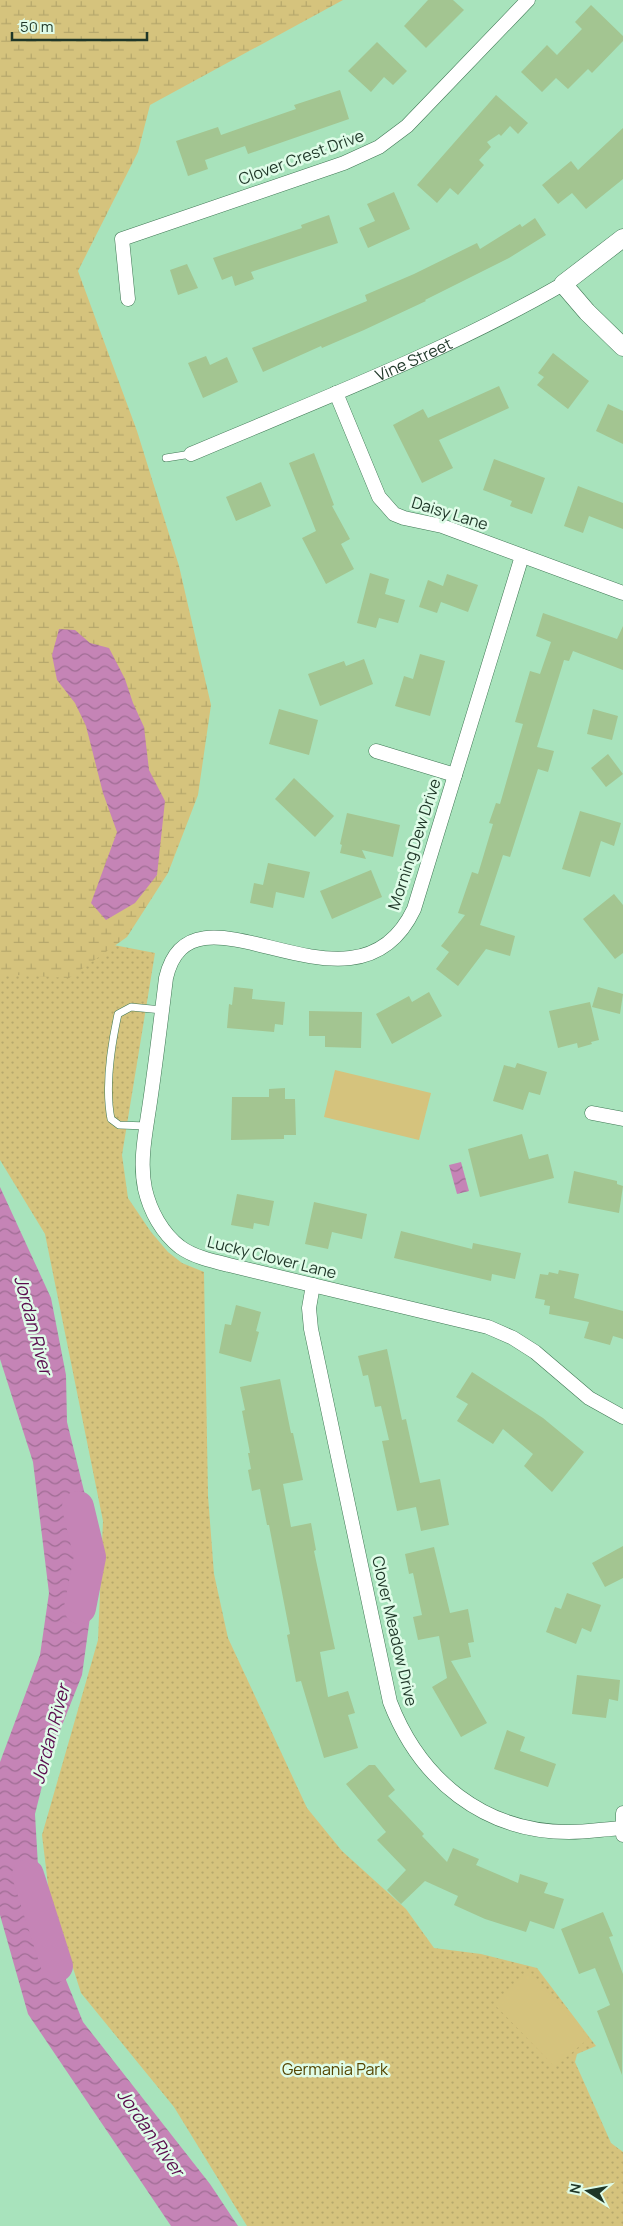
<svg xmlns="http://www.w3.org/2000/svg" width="623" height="2226" font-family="Manrope,sans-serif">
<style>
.grass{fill:url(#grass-dots)}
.wetland{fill:url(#wetland-marsh)}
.garden{fill:#d5c37d}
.water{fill:url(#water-waves)}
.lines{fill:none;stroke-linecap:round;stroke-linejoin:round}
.river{stroke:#c584b6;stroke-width:32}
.building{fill:#a3c591}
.service-casing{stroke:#3f7754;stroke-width:8}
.minor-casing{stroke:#3f7754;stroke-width:15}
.tertiary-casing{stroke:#3f7754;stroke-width:19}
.service{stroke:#fff;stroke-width:7}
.minor{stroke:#fff;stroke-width:14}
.tertiary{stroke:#fff;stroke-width:18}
.labels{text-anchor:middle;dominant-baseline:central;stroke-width:5;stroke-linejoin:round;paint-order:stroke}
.street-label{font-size:16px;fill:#1f3728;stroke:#dffce8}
.park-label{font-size:16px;fill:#544502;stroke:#dffce8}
.water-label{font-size:18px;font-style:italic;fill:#5a0b4e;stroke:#dffce8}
</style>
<defs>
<pattern id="grass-dots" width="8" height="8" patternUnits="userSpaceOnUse" patternTransform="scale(1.25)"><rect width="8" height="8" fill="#d5c37d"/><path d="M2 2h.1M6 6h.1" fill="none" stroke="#b6a86c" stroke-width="1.8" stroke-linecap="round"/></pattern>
<pattern id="wetland-marsh" width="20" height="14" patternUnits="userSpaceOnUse" patternTransform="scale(1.25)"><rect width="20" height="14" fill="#d5c37d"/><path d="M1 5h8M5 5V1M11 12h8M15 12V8" fill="none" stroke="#b6a86c"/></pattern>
<pattern id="water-waves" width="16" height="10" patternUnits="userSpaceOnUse" patternTransform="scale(1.25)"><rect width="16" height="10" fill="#c584b6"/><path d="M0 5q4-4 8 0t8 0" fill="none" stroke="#9f6d94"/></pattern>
</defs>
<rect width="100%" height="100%" fill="#a8e3bc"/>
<polygon class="grass" points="0,923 155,953 122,1155 128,1198 151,1232 168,1252 182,1263 204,1272 208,1496 214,1574 228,1638 307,1808 342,1851 406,1909 434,1948 481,1954 537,1968 596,2046 577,2054 575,2062 611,2143 623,2152 623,2226 247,2226 174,2107 81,1993 49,1893 42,1835 98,1640 103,1521 45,1234 0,1160"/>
<polygon class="wetland" points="0,0 343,0 150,105 138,152 78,271 137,431 179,566 211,705 198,795 168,873 127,937 69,978 0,974"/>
<g class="garden">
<polygon points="335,1070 431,1093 419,1140 324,1117"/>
<polygon points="528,1970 589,2038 555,2067 494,2004"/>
</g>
<g class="water">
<polygon points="59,629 75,630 90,643 109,648 125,679 133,703 144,727 149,770 165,801 157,875 135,903 106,920 91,903 117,832 103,793 86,726 75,703 57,680 52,655"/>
<polygon points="461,1162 469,1191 457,1194 449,1165"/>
<polygon points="0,1187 51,1298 66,1375 67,1422 86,1499 91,1610 82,1675 49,1758 35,1814 41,1918 83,2022 210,2184 238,2226 171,2226 28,2014 0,1915 0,1762 40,1655 49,1593 33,1462 0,1359"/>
</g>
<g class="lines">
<g class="river">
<polyline points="78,1507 90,1557 80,1608"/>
<polyline points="28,1875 57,1966"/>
</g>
</g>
<g class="building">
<polygon points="428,0 453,0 464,10 426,48 404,26"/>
<polygon points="591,5 623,36 623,41 592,73 588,69 568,89 556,78 542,92 521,72 547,45 557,55 582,29 575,22"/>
<polygon points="377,42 407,71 393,85 384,77 371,92 348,71"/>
<polygon points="340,90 349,119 248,154 245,146 205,160 208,169 188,176 176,141 218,127 221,135 296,109 294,105"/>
<polygon points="496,95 528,123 518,134 510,126 501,136 499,134 487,142 491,147 479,160 484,165 458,195 450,188 437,203 417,185"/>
<polygon points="623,128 623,179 586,209 572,193 558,204 542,185 571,161 578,170"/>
<polygon points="394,192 410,229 368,248 359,228 375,221 367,204"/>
<polygon points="329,215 338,243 251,272 254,279 235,286 232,276 222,280 213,258 302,228 301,225"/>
<polygon points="535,218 546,235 509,258 425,300 426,301 364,330 322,348 321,346 263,372 252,348 367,301 365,295 414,274 477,243 480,249 520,224 522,227"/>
<polygon points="187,264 198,288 178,295 170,270"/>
<polygon points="553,353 589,381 568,409 537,385 544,377 538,373"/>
<polygon points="206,356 210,365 227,357 238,382 203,398 188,363"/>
<polygon points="499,386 509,408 439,440 453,468 422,483 393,425 423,409 428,418"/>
<polygon points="608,404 623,411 623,444 596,431"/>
<polygon points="314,453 334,505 332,506 350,539 341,544 354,569 326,584 302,538 316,531 289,463"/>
<polygon points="494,459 545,478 532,514 510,506 512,501 483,490"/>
<polygon points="261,482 271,506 236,521 226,497"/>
<polygon points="578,486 623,503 623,529 589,516 583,533 564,526"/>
<polygon points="370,573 389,579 385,594 405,600 398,623 379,618 376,628 357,623"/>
<polygon points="447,574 478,585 468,612 441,602 437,613 419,607 428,580 443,586"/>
<polygon points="543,613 617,639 623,626 623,670 573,651 569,661 564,660 537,747 554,751 548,772 538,769 510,857 503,855 480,925 515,936 510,956 486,949 458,986 436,969 449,952 441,946 465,915 458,913 472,872 478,874 493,824 489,823 496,803 500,804 523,724 515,722 530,671 540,674 551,642 536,636"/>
<polygon points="420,654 445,661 430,716 395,706 404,676 413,679"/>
<polygon points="364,659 373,684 320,706 308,674 344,661 346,666"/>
<polygon points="279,709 318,720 309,755 269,744"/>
<polygon points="593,709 618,716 612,740 587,734"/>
<polygon points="608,754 623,774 606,787 591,768"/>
<polygon points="294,778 334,816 315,837 275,799"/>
<polygon points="580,811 621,823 614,846 601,841 590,877 562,869"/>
<polygon points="347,813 400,825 393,857 362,850 366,859 340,853 342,845 340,844"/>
<polygon points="268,863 310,872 304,898 276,892 273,908 250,903 254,883 263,885"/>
<polygon points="371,870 382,897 332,919 320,891"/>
<polygon points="614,894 623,905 623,953 615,959 583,919"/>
<polygon points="234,987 253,989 252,999 285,1002 283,1025 275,1024 274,1032 227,1028 229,1004 232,1005"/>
<polygon points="598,987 623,994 620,1014 592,1007"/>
<polygon points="429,992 442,1016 392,1044 376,1014 409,996 412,1002"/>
<polygon points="590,1002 599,1040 591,1042 592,1044 578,1048 577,1043 558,1048 549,1011"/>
<polygon points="309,1011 362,1012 361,1048 325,1047 325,1036 309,1036"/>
<polygon points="517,1063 547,1072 540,1095 529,1092 523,1110 493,1101 504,1065 515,1068"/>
<polygon points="285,1088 285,1099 295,1099 296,1135 284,1135 284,1139 231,1140 232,1097 269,1097 269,1089"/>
<polygon points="522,1134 529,1159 548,1154 554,1178 480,1197 468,1149"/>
<polygon points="574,1171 617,1181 617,1184 623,1186 619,1213 568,1203"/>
<polygon points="237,1194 274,1201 269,1226 254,1223 253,1229 231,1225"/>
<polygon points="314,1202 367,1214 362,1239 332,1232 328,1249 305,1244"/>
<polygon points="401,1231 472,1249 473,1243 521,1253 515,1279 492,1274 491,1281 394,1258"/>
<polygon points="559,1270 579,1274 574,1298 623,1311 623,1339 613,1336 610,1345 584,1338 589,1322 549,1314 550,1306 544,1305 545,1300 535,1298 540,1274 548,1275 549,1272 558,1274"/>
<polygon points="236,1305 261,1312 256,1331 259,1332 251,1362 219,1353 225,1324 231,1325"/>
<polygon points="387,1349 402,1420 406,1419 420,1483 440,1479 449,1525 421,1531 416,1507 397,1511 382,1441 389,1440 381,1406 375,1407 368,1375 363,1376 358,1356"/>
<polygon points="472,1372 543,1418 584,1452 552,1492 524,1466 533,1454 503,1429 493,1444 457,1421 468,1404 456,1397"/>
<polygon points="280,1379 291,1433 293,1433 303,1480 283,1484 291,1527 311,1523 316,1550 314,1551 335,1649 320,1652 328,1697 348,1691 355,1713 348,1715 358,1748 324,1758 301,1681 296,1682 287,1635 290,1634 269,1525 267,1525 260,1489 252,1491 248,1470 251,1469 248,1453 250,1453 242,1411 245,1410 240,1387"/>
<polygon points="623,1546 623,1578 605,1587 592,1563"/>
<polygon points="434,1547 450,1613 468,1609 474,1642 468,1643 471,1657 451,1661 487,1723 461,1737 432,1687 447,1678 439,1636 418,1640 413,1617 422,1615 413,1573 409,1574 405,1554"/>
<polygon points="567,1593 601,1605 591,1632 582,1628 576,1644 546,1632 555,1607 561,1609"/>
<polygon points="577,1675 620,1680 618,1701 609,1699 606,1718 572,1714"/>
<polygon points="507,1730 525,1737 520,1751 556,1764 548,1787 494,1769"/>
<polygon points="369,1765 375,1765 395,1790 388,1796 424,1834 422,1836 447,1862 453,1848 479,1859 476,1865 518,1883 520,1874 548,1883 544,1893 564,1899 554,1929 530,1921 526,1932 485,1919 454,1905 458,1896 425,1881 401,1904 387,1890 406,1870 377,1840 386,1832 346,1784"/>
<polygon points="603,1912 613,1936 609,1937 623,1974 622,2075 597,2011 610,2005 595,1968 579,1974 561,1929"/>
</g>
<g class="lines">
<defs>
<g id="service">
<polyline points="166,458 191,454"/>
<path d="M147,1126l-28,-1 -8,-6c-6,-31 0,-73 7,-105l13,-7 31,3"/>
</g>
<g id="minor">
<polyline points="128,299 122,239 344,163 379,147 407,126 528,0"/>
<polyline points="336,393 379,497 394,514 404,518 442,526 623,593"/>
<path id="s1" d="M191,454c125,-53 254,-102 372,-170"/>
<path d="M522,556l-108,353c-60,127 -222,-43 -248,69 -5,41 -10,83 -16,124 -4,28 -11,59 -5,87 5,22 17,44 35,58 14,10 32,14 49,18l259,62 25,11 22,14 54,46 34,19"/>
<polyline points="376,751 455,775"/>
<polyline points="592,1113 623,1119"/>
<path d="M313,1285l-4,23 2,21 79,373c30,78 94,130 179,130 18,0 36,-3 53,-4"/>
<polyline points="623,1813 623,1835"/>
</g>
<polyline id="tertiary" points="623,238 563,284 587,312 623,347"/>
</defs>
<use href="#service" class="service-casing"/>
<use href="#minor" class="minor-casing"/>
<use href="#tertiary" class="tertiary-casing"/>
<use href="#service" class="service"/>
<use href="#minor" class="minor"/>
<use href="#tertiary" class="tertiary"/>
</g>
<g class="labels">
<g class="street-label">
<text transform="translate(301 157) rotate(-20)">Clover Crest Drive</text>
<text stroke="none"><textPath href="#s1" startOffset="242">Vine Street</textPath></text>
<text transform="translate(450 513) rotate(17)">Daisy Lane</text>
<text transform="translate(414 844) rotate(-72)">Morning Dew Drive</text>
<text transform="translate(272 1257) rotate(14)">Lucky Clover Lane</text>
<text transform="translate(395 1631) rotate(77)">Clover Meadow Drive</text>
</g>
<g class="park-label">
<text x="335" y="2069">Germania Park</text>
</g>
<g class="water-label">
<text transform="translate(34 1325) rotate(75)">Jordan River</text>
<text transform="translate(50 1734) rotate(-75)">Jordan River</text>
<text transform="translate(151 2132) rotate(55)">Jordan River</text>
</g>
</g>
<g transform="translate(588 2191) rotate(281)" stroke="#dffce8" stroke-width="4" paint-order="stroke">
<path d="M0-4L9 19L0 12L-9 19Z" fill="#1f3728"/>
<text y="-8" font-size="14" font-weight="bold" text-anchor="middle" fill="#1f3728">N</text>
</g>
<path d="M12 32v8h135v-8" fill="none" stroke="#1f3728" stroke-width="2.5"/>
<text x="20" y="32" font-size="15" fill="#1f3728" stroke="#dffce8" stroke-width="4" paint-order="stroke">50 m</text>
</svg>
